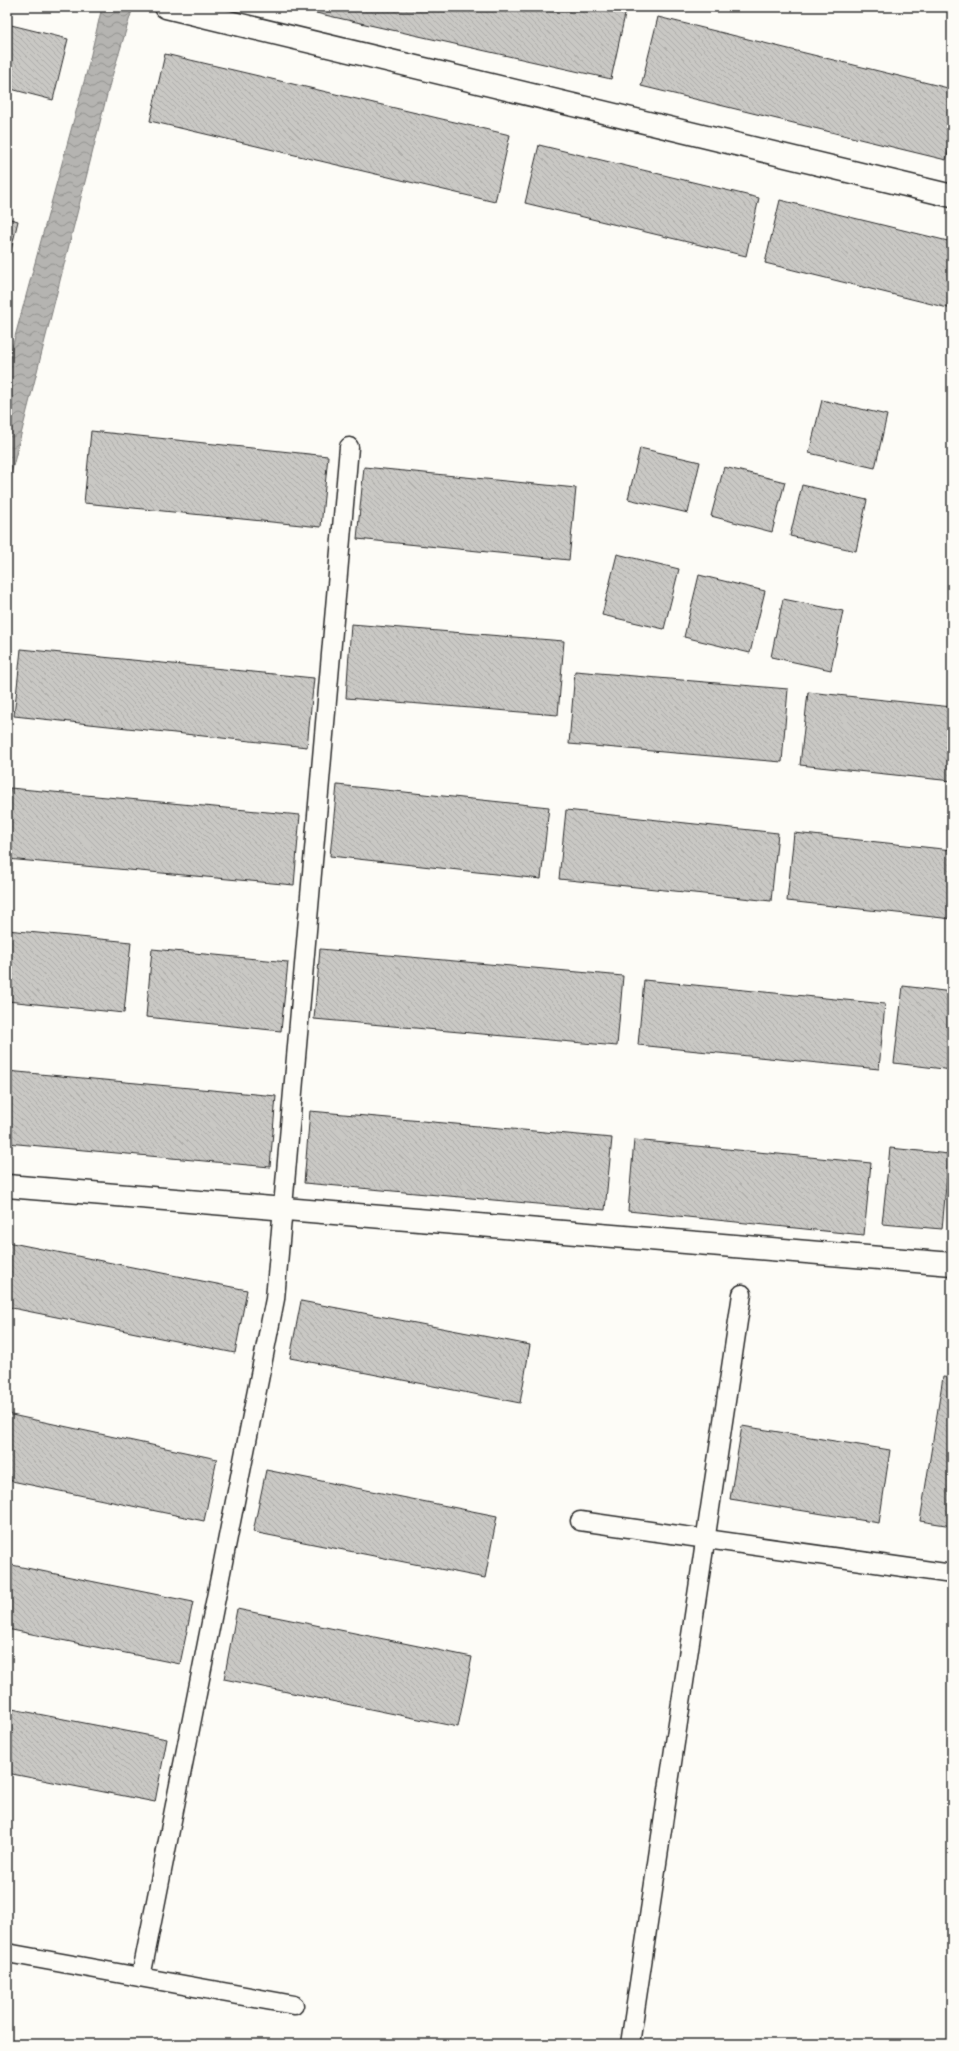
<svg xmlns="http://www.w3.org/2000/svg" width="959" height="2051" font-family="'Indie Flower',sans-serif">
<style>
.water{fill:url(#water-waves);stroke:#7e7d7b}
.building{fill:url(#building-back-hatch);stroke:#2b2b2b}
.lines{fill:none;stroke-linecap:round;stroke-linejoin:round}
.service-casing{stroke:#2b2b2b;stroke-width:21}
.minor-casing{stroke:#2b2b2b;stroke-width:25}
.tertiary-casing{stroke:#2b2b2b;stroke-width:25}
.service{stroke:#fdfcf7;stroke-width:18}
.minor{stroke:#fdfcf7;stroke-width:22}
.tertiary{stroke:#fdfcf7;stroke-width:22}
</style>
<defs>
<pattern id="water-waves" width="16" height="10" patternUnits="userSpaceOnUse"><rect width="16" height="10" fill="#b5b4b1"/><path d="M0 5q4-4 8 0t8 0" fill="none" stroke="#939390"/></pattern>
<pattern id="building-back-hatch" width="6" height="6" patternUnits="userSpaceOnUse"><rect width="6" height="6" fill="#c9c8c4"/><path d="M-1 5l2 2M0 0l6 6M5-1l2 2" fill="none" stroke="#adaca9"/></pattern>
</defs>
<rect width="100%" height="100%" fill="#fdfcf7"/>
<filter id="ink" filterUnits="userSpaceOnUse"><feTurbulence type="fractalNoise" baseFrequency=".025" numOctaves="2"/><feDisplacementMap in="SourceGraphic" scale="8" xChannelSelector="R" yChannelSelector="G"/><feConvolveMatrix kernelMatrix="1 2 1 2 8 2 1 2 1" color-interpolation-filters="sRGB"/></filter>
<g filter="url(#ink)">
<polygon class="water" points="102,7 133,7 110,83 7,490 7,366 87,71"/>
<g class="building">
<polygon points="289,7 614,7 626,10 611,79"/>
<polygon points="658,17 952,89 952,136 946,160 641,86"/>
<polygon points="7,24 68,39 53,100 7,88"/>
<polygon points="165,54 510,135 495,202 150,121"/>
<polygon points="539,145 759,198 746,256 525,203"/>
<polygon points="780,200 952,242 952,309 765,263"/>
<polygon points="7,218 18,221 7,267"/>
<polygon points="822,400 887,415 875,468 809,453"/>
<polygon points="91,431 328,456 321,527 84,503"/>
<polygon points="640,448 700,462 688,513 628,499"/>
<polygon points="364,467 576,488 569,560 357,539"/>
<polygon points="724,467 785,482 772,532 711,516"/>
<polygon points="802,485 867,500 856,551 790,536"/>
<polygon points="617,554 679,569 664,629 602,615"/>
<polygon points="699,575 765,591 750,653 684,637"/>
<polygon points="783,599 843,611 831,670 771,657"/>
<polygon points="351,624 564,641 558,715 346,698"/>
<polygon points="21,649 314,678 307,747 14,716"/>
<polygon points="575,671 788,689 782,762 569,744"/>
<polygon points="808,692 952,707 952,781 800,765"/>
<polygon points="337,785 549,807 541,879 330,856"/>
<polygon points="10,788 300,815 294,885 7,859 7,819"/>
<polygon points="566,810 778,833 771,901 559,879"/>
<polygon points="794,833 952,850 952,919 787,901"/>
<polygon points="7,930 131,942 124,1013 7,1001"/>
<polygon points="152,949 288,962 281,1031 146,1017"/>
<polygon points="320,949 623,976 617,1046 314,1019"/>
<polygon points="644,980 885,1004 879,1069 638,1045"/>
<polygon points="903,986 952,992 952,1070 894,1063"/>
<polygon points="7,1071 276,1096 270,1167 7,1143"/>
<polygon points="310,1111 612,1138 605,1210 304,1183"/>
<polygon points="634,1140 871,1163 864,1235 628,1211"/>
<polygon points="890,1148 949,1154 942,1229 882,1224"/>
<polygon points="7,1242 247,1290 235,1353 7,1307"/>
<polygon points="301,1301 530,1345 520,1403 290,1358"/>
<polygon points="943,1377 952,1378 952,1526 920,1521"/>
<polygon points="7,1414 217,1459 204,1521 7,1480"/>
<polygon points="742,1426 890,1450 879,1523 730,1499"/>
<polygon points="266,1470 497,1516 485,1578 253,1532"/>
<polygon points="7,1564 193,1602 180,1664 7,1629"/>
<polygon points="237,1609 472,1657 458,1727 224,1679"/>
<polygon points="7,1708 167,1739 155,1802 7,1773"/>
</g>
<g class="lines">
<defs>
<g id="service">
<polyline points="580,1521 952,1574"/>
<polyline points="7,1953 294,2005"/>
<polyline points="141,1977 275,1299 349,447"/>
<polyline points="630,2044 742,1294"/>
</g>
<polyline id="minor" points="7,1186 952,1264"/>
<polyline id="tertiary" points="166,7 952,196"/>
</defs>
<use href="#service" class="service-casing"/>
<use href="#minor" class="minor-casing"/>
<use href="#tertiary" class="tertiary-casing"/>
<use href="#service" class="service"/>
<use href="#minor" class="minor"/>
<use href="#tertiary" class="tertiary"/>
</g>
</g>
<rect width="959" height="2051" fill="none" stroke="#fdfcf7" stroke-width="24"/>
<rect x="12" y="12" width="935" height="2027" fill="none" stroke="#2b2b2b" stroke-width="1.5" filter="url(#ink)"/>
</svg>
